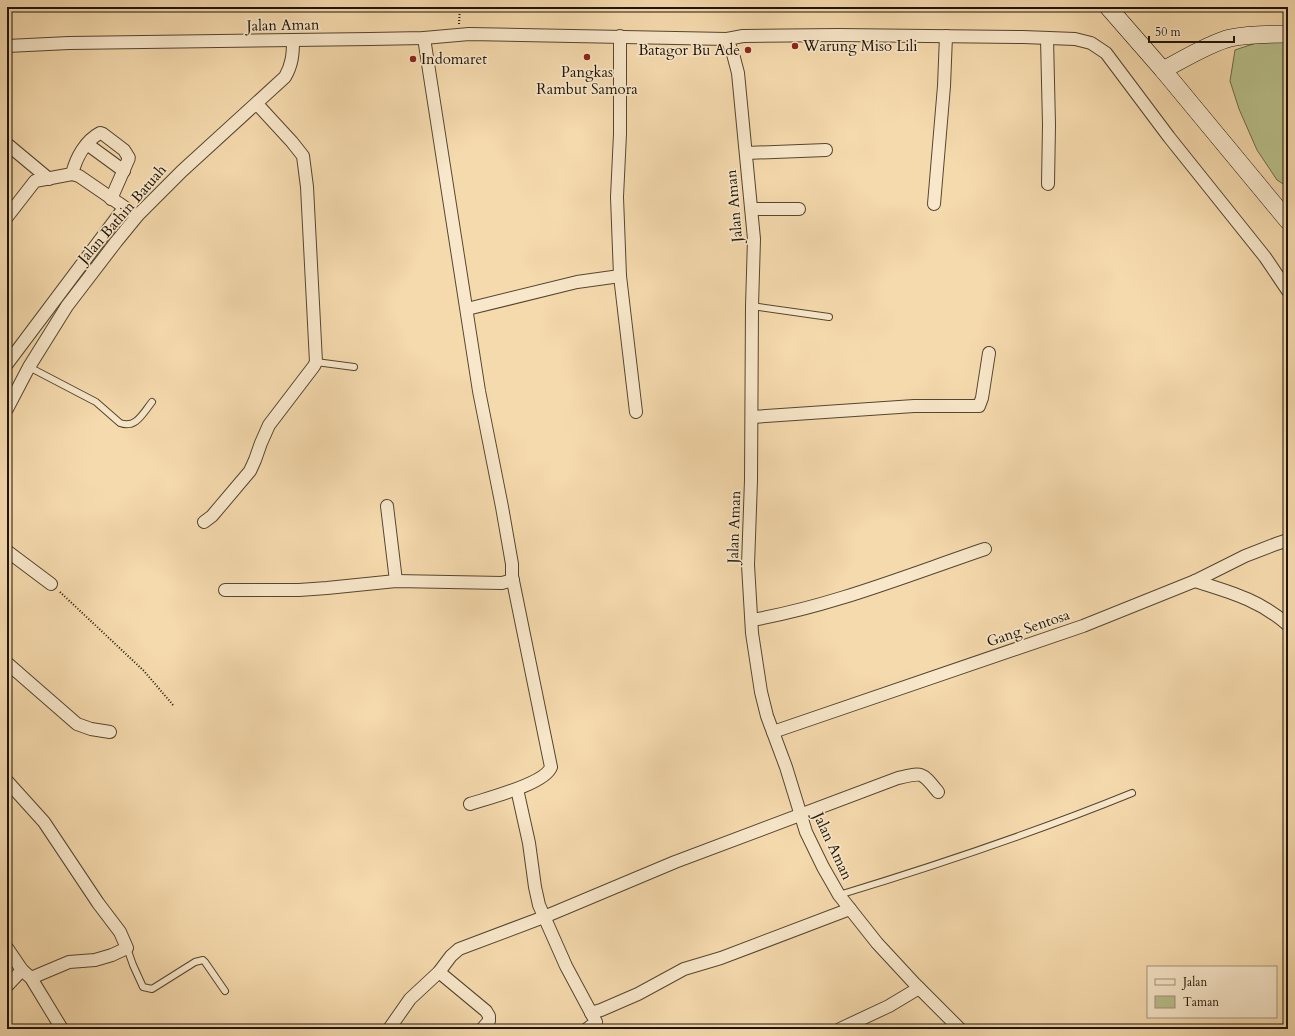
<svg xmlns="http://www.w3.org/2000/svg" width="1295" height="1036" font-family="Cardo,serif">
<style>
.green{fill:#b8c08c;stroke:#6c6a49}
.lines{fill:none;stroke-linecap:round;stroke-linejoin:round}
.lane-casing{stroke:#544630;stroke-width:8}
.street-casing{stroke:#544630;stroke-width:14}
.secondary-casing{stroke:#1f1406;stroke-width:18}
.path{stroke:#1f1406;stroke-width:2;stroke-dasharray:1 2;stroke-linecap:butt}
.lane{stroke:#f8e7ca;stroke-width:6}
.street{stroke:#f8e7ca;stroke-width:12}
.secondary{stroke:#f8e7ca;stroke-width:17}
.poi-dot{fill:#8f2418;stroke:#f8e7ca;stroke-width:1.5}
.labels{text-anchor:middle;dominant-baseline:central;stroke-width:3.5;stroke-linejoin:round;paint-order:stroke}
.street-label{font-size:15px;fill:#1f1406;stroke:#f8e7ca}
.poi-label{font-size:15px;fill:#1f1406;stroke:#f8e7ca;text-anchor:start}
</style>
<rect width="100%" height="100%" fill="#f5daad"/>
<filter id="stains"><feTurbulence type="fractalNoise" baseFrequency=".005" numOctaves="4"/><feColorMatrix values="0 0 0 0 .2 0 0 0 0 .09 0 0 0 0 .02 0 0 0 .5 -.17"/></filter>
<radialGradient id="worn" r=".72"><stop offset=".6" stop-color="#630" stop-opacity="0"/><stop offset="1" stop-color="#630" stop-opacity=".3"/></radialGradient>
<polygon class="green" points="1265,40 1288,43 1288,187 1277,180 1257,150 1239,109 1230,81 1235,50"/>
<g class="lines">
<defs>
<g id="lane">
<polyline points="752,306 829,317"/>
<polyline points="316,362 354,367"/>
<path d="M29,367l67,35 24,21c16,6 23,-10 32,-21"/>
<path d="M839,895c99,-30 197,-63 293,-102"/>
<polyline points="127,948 133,965 143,987 152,989 195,962 203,960 205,962 225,991"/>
</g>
<g id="street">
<polyline points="620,36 620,134 617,197 620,276 636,412"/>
<path d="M424,38l55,353 23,116 10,57v12l39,191c-6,17 -63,31 -81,37"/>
<polyline points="1047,38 1049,125 1048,184"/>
<polyline points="727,39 733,54 738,73 754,239 752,306 751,480 748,565 752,633 761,692 767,716 786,767 806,832 823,867 839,895 877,943 915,984 960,1029"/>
<polyline points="7,46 69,43 370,39 424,38 469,34 727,39 743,36 839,35 1023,37 1075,39 1091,43 1106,53 1169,137 1265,257 1288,291"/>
<polyline points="7,144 49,179"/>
<polyline points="87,144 124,171"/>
<polyline points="746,153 826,150"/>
<path d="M72,174c4,-16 13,-33 28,-41l3,1 21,16 5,8 -18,41"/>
<polyline points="934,204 944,86 946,36"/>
<polyline points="752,209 799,209"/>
<polyline points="7,217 35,181 72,174 79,176 130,211"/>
<polyline points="467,309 577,282 620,276"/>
<polyline points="7,364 124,208"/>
<path d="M7,409l22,-42 38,-61 49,-64 22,-27 44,-44 103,-94c7,-12 8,-23 8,-36"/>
<polyline points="752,417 914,406 979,406 982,398 989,353"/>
<polyline points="387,506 396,581"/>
<polyline points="204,522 212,516 250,471 255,460 261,443 269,425 314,366 316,362 307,187 303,156 292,142 257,104"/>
<polyline points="7,551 51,584"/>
<path d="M1195,581c35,11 65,19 93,44"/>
<polyline points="225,590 299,590 327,588 396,581 502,583 513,580"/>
<path d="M752,620c80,-14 156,-45 233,-71"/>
<polyline points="7,663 77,724 91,729 110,732"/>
<polyline points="773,732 1083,626 1195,581 1245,556 1276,544 1288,540"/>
<polyline points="7,781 44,822 98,903 120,932 127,948 112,955 95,960 69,962 31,978"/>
<polyline points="517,789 529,843 535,887 539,905 566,966 596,1022 587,1029"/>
<polyline points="7,948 22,970 31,978 62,1029"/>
<polyline points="439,972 486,1011 489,1016 489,1021 482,1029"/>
<polyline points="7,986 22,970"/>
<polyline points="591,1013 601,1010 638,994 684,969 721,958 850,909"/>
<path d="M389,1029l21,-30 29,-27 12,-16 8,-7 85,-32 131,-55 223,-84c25,-6 24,-6 40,14"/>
<polyline points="840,1029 889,1006 919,988"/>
</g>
<g id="secondary">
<polyline points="1108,7 1163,70 1288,221"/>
<path d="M1163,70c19,-10 47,-27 67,-32 19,-4 39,-4 58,-4"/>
</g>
</defs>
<use href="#lane" class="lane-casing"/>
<use href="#street" class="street-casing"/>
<use href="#secondary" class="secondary-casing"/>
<g class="path">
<polyline points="459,24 460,7"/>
<polyline points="60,592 144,671 173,705"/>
</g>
<use href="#lane" class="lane"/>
<use href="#street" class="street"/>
<use href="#secondary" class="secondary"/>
</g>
<g class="poi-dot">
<circle cx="795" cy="46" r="4"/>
<circle cx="748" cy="50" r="4"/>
<circle cx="587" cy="57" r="4"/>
<circle cx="413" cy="59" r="4"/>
</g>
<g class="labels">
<g class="street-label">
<text transform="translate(283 25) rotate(-1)">Jalan Aman</text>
<text transform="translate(734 206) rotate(-95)">Jalan Aman</text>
<text transform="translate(122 214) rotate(-49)">Jalan Bathin Batuah</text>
<text transform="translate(734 527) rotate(-88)">Jalan Aman</text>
<text transform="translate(1028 628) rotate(-19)">Gang Sentosa</text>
<text transform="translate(833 846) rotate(65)">Jalan Aman</text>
</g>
<g class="poi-label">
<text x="803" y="46">Warung Miso Lili</text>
<text x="740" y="50" text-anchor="end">Batagor Bu Ade</text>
<text x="421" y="59">Indomaret</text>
<text x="587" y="72" text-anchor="middle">Pangkas<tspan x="587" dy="17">Rambut Samora</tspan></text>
</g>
</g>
<rect width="1295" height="1036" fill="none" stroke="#f5daad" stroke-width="24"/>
<rect x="8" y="8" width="1279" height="1020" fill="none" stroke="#1f1406" stroke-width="2"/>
<rect x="12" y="12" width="1271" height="1012" fill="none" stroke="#1f1406"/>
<rect x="1147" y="966" width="130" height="52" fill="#f8e7ca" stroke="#a1937c"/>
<rect x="1155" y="979" width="20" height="6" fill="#f8e7ca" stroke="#a1937c"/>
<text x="1183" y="986" font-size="12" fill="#1f1406">Jalan</text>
<rect x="1155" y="996" width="20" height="12" fill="#b8c08c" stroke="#a1937c"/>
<text x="1183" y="1006" font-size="12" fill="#1f1406">Taman</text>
<path d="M1149 36v6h85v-6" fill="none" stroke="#1f1406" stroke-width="2"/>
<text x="1155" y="36" font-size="12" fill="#1f1406" stroke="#f8e7ca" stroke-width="3" paint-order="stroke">50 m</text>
<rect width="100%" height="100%" filter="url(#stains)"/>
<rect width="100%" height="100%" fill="url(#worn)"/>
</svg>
